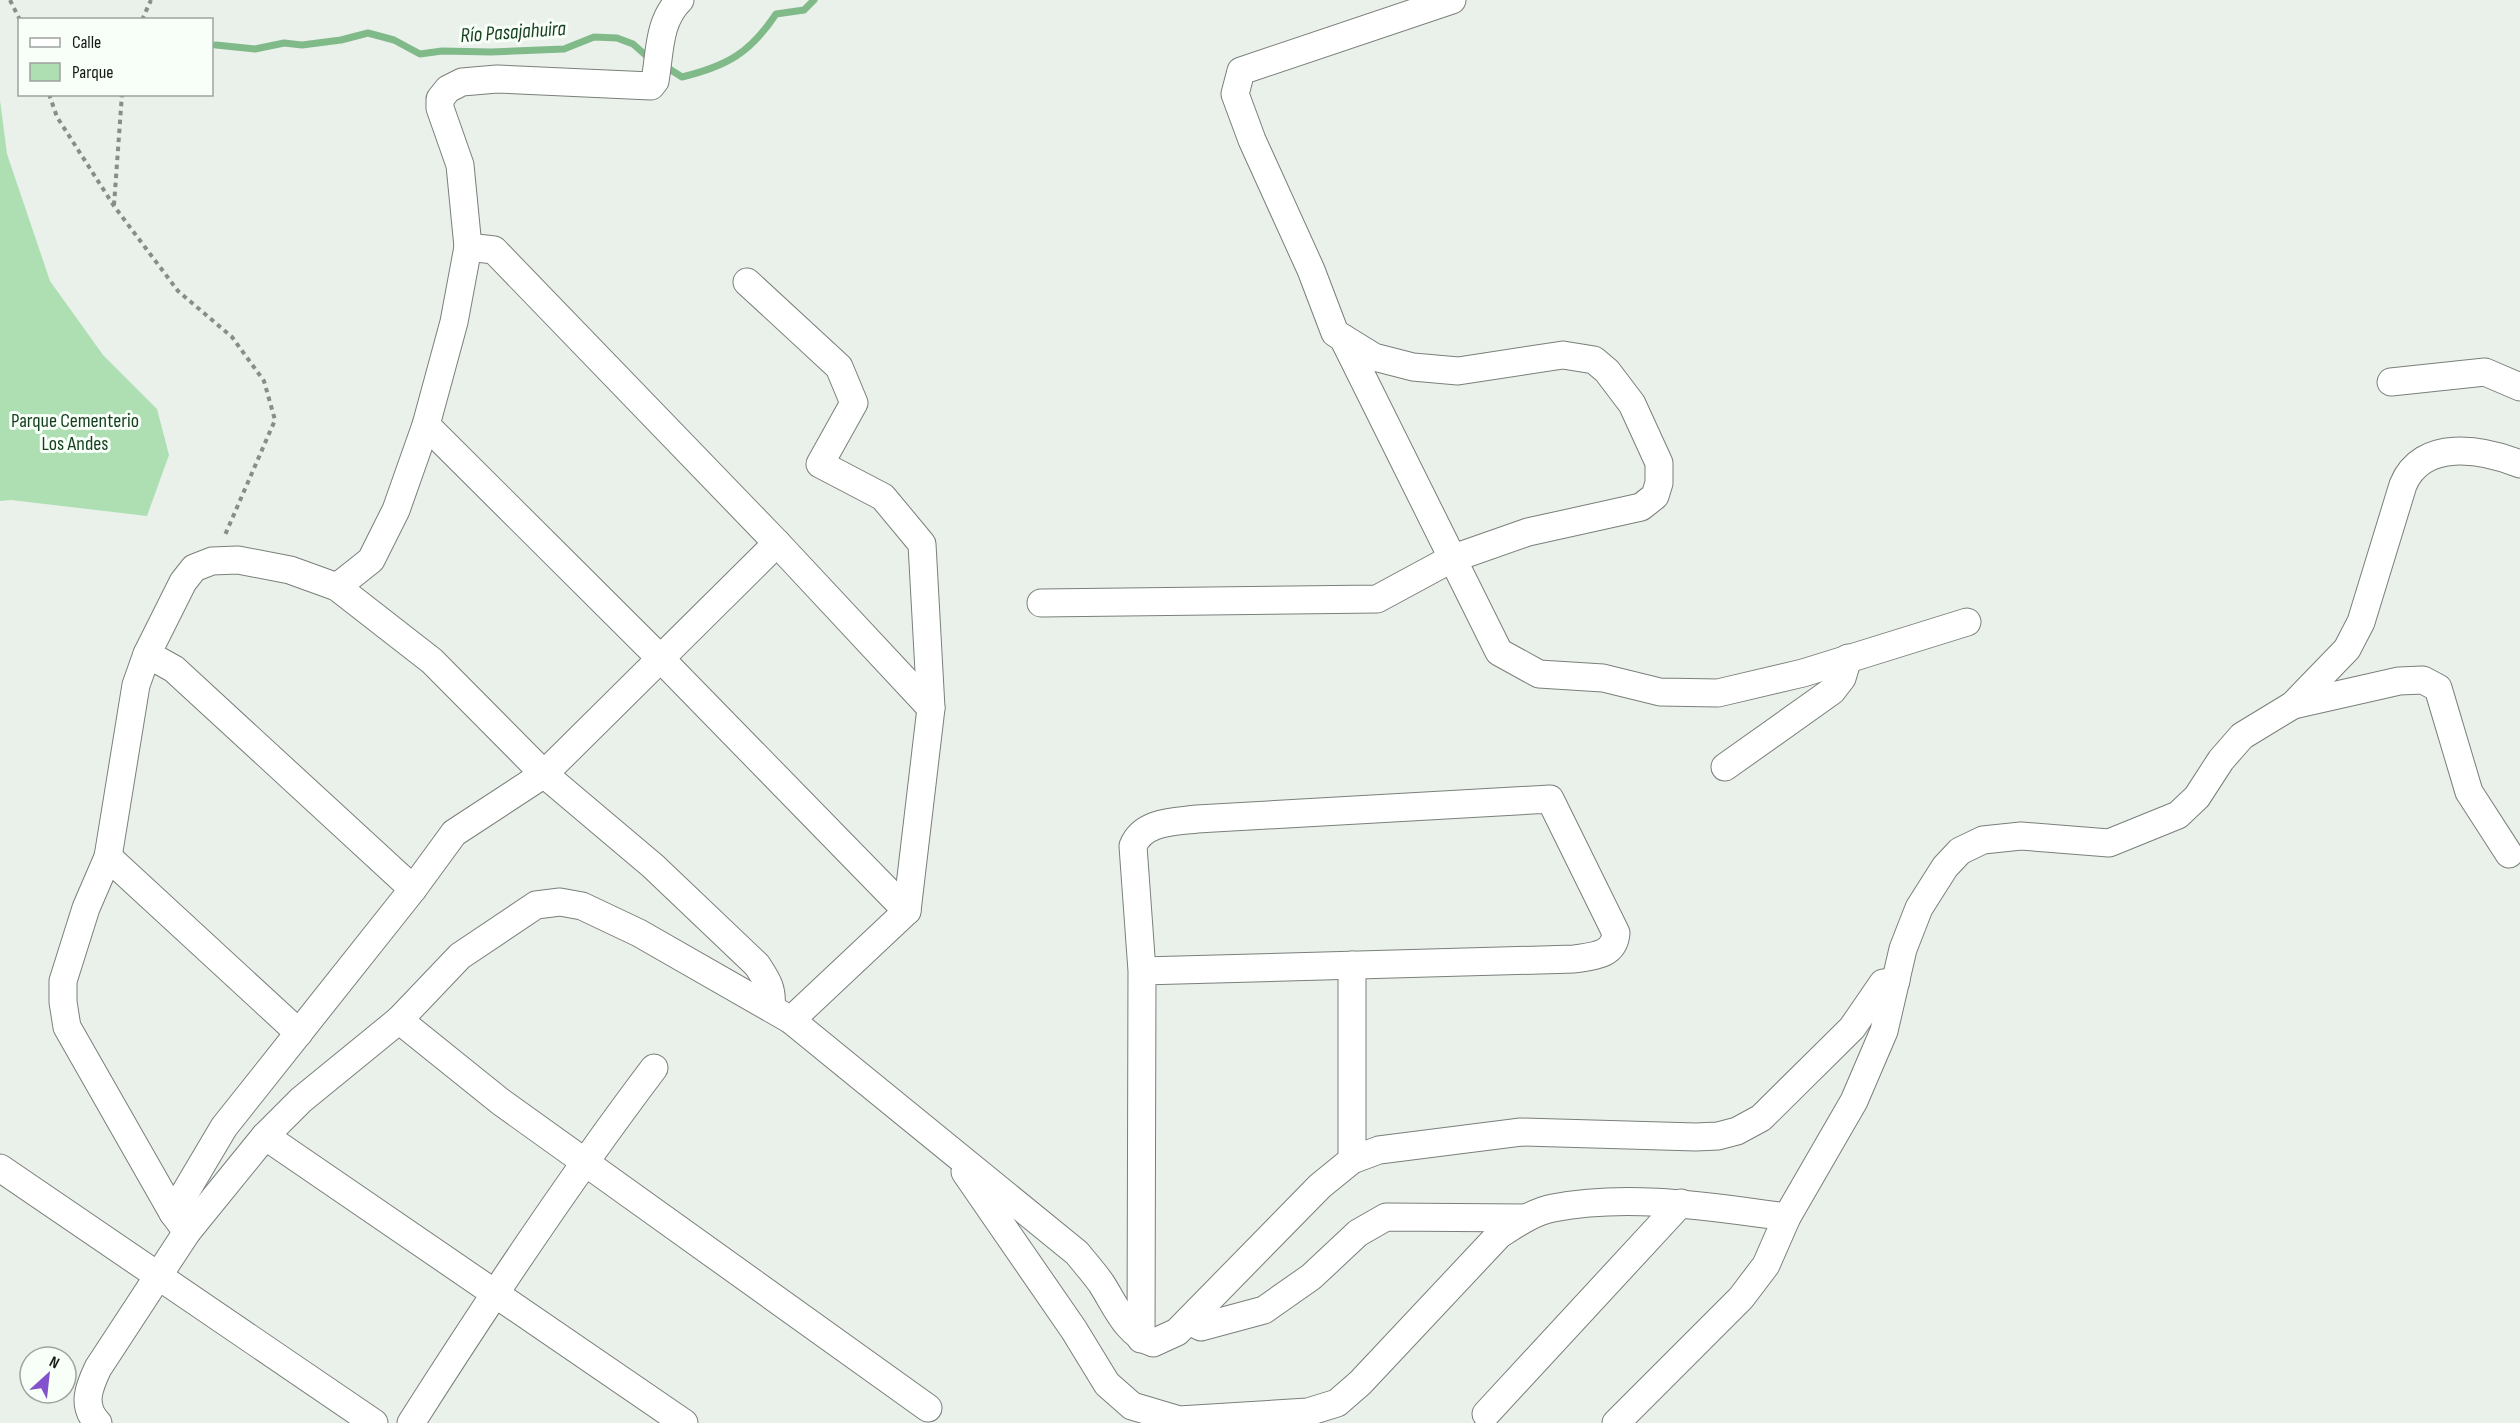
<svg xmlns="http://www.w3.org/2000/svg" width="2520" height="1423" font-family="'Sofia Sans Condensed',sans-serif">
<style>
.green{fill:#addfb3}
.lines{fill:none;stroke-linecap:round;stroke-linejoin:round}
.stream{stroke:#81ba89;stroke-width:7}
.minor-casing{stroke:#797f79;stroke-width:29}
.path{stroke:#888d89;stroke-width:4;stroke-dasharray:4.5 4.5;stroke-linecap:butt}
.minor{stroke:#fff;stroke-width:27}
.labels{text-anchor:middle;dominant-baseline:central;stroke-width:6;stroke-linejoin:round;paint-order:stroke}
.park-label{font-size:20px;fill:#143f1e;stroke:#f8fef8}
.water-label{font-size:21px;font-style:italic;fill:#153f1e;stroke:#f8fef8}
</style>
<rect width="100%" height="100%" fill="#eaf1eb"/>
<polygon class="green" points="0,100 7,154 50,281 103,355 157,409 169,455 147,516 11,500 0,501"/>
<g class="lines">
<g class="stream">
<polyline points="216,45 255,49 284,43 302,45 341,40 368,33 394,40 420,54 442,51 491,52 564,49 594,37 617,38 633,44 650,59"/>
<path d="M663,65l19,12c45,-11 68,-24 94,-63l28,-4 10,-10"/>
</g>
<defs>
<g id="minor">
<polyline points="468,247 494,250 777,543 931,708"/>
<polyline points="747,282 839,367 854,403 820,464 883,497 922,544 931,708 907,911 791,1020"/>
<polyline points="1343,338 1499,652 1539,674 1603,678 1660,692 1718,693 1803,673 1967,622"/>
<polyline points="2391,382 2485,372 2520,387"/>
<polyline points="426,425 662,660 907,911"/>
<path d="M337,587l34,-27 25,-50 30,-85 28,-103 14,-75 -8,-82 -20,-57v-9l8,-10 14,-7 35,-3 154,7 4,-5c5,-27 3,-60 25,-81"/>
<polyline points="1041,603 1377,599 1451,559 1528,532 1641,507 1655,496 1659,483 1659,463 1632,404 1607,371 1594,360 1563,355 1458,371 1413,367 1374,357 1335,333 1311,270 1252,140 1235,94 1241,71 1452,0"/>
<polyline points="147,654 174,669 413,889"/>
<polyline points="2293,705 2399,681 2423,680 2438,688 2469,792 2509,854"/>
<polyline points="1725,767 1832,691 1842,678 1848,658"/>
<polyline points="108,857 299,1033"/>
<polyline points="1352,965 1352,1160"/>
<polyline points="399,1020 501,1102 928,1408"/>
<polyline points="265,1136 684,1423"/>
<polyline points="0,1168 374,1423"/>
<path d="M965,1172l109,158 33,54 25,22 47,14 129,-8 29,-9 23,-20 139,-148c17,-11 34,-23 54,-27 77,-15 157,-1 234,9"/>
<polyline points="173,1213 224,1127 413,889 454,833 544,774 777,543"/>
<path d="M187,1232l-14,-19 -106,-186 -4,-25v-21l23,-73 22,-51 28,-172 11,-31 36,-72 11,-14 18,-7 26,-1 52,10 47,17 95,74 112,113 109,92 104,99c10,15 16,24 14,42"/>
<polyline points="1189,1321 1201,1327 1264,1310 1311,1277 1358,1233 1386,1217 1525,1218"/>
<path d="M1141,1339l1,-368 -9,-125c10,-25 41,-24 64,-27l353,-20 66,134c-2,23 -23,23 -42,26l-432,12"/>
<polyline points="1486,1414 1681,1203"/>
<path d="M98,1423c-17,-17 -9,-36 0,-55l89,-136 78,-96 36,-36 98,-80 61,-64 76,-51 24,-3 22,4 57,27 152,87 286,233c8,10 17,20 24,30 15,23 25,51 52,60l24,-11 143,-146 32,-26 27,-10 142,-18 175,5 22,-1 19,-5 24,-13 91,-90 31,-45 13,-2"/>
<path d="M411,1423c77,-121 156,-240 243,-355"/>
<path d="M1616,1423l125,-125 25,-33 21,-48 67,-116 30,-70 19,-82 16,-41 26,-41 15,-16 23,-11 38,-4 88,7 69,-28 19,-18 24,-37 21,-24 51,-31 54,-56 14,-27 42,-137c19,-47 79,-36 117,-21"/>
</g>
</defs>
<use href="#minor" class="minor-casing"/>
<g class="path">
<polyline points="10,0 20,20"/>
<polyline points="142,20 151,0"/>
<polyline points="49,94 57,117 114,206 178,291 232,337 264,381 275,420 225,535"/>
<polyline points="114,205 122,94"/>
</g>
<use href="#minor" class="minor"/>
</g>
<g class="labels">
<g class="park-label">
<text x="75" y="421">Parque Cementerio<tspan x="75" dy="23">Los Andes</tspan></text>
</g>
<g class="water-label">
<text transform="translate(513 32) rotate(-4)">Río Pasajahuira</text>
</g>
</g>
<rect x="18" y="18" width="195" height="78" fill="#f8fef8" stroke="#9ea39e" stroke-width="1.5"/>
<rect x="30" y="38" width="30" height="9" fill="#ffffff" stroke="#9ea39e" stroke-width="1.5"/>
<text x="72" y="48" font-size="18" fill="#181a18">Calle</text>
<rect x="30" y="63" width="30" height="18" fill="#addfb3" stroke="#9ea39e" stroke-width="1.5"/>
<text x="72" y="78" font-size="18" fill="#181a18">Parque</text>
<g transform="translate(48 1375) rotate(27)"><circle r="28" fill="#f8fef8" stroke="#9ea39e" stroke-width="1.5"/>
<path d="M0-4.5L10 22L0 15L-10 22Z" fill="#8152cb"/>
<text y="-9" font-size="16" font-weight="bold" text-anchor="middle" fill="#181a18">N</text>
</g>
</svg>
